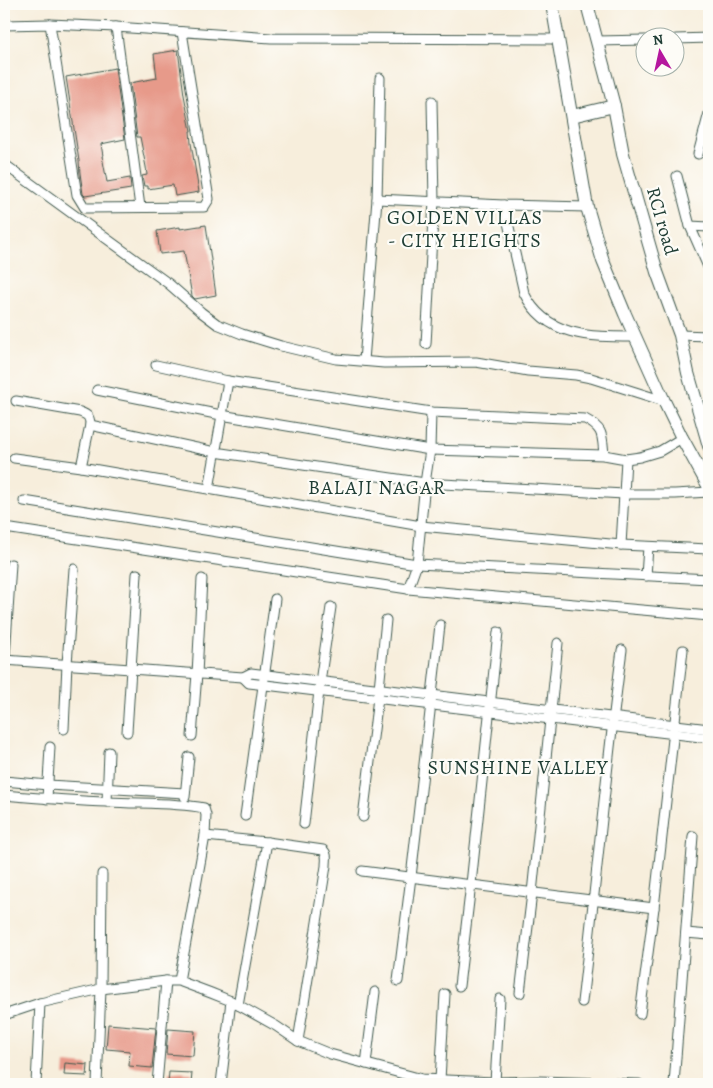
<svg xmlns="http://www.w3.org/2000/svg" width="713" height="1088" font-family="Alegreya,serif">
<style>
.building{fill:#e79a8a}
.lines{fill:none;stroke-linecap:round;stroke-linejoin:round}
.street-casing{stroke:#3f584d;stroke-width:11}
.secondary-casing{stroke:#3f584d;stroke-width:14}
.street{stroke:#fff;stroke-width:9}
.secondary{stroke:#fff;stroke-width:12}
.labels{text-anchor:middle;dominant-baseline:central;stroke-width:4.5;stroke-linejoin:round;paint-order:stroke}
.street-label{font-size:19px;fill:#1f3d34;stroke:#fdfcf7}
.neighbourhood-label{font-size:20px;letter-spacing:1px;fill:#1f3d34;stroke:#fdfcf7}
</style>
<rect width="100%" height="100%" fill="#fdfcf7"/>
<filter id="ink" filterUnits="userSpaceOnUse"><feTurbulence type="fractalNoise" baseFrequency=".02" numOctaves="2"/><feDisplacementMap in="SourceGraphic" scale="10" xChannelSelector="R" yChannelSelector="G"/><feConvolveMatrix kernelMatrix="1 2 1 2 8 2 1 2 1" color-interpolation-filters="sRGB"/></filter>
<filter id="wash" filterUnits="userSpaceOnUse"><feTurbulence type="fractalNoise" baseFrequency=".0096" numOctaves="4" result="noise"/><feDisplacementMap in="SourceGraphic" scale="20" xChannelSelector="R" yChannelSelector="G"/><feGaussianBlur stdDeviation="1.12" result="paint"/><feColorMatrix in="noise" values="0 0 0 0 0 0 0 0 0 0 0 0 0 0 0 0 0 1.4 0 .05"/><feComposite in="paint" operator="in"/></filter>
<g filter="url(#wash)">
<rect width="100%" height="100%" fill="#f7eedc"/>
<g id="blocks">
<g class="building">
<polygon points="178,50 184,95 191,131 190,131 191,143 199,192 175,196 173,185 148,189 148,186 144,186 142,176 147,175 146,167 140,137 137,137 130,83 157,78 154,54"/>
<polygon points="115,68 125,139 101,144 103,156 102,156 107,182 130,178 131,189 85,196 83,194 80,173 79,161 66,77"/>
<polygon points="206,225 216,295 195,299 192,296 184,251 160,254 157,231 180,227 180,229"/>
<polygon points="108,1024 156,1028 152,1068 129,1066 130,1051 106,1049"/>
<polygon points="168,1029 195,1031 193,1056 166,1054"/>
<polygon points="65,1063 88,1065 87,1076 64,1075"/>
<polygon points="169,1072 192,1073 191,1084 168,1084"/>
</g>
</g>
</g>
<g filter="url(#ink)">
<use href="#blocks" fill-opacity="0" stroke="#3f584d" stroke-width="1"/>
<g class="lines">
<defs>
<g id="street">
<polyline points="50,24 77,195 85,208 204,207 209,199 182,32"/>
<polyline points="4,25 50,24 116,27 271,38 558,39"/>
<polyline points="116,27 140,207"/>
<polyline points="676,39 709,38"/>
<polyline points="597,41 646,40"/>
<polyline points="698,154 709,113"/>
<polyline points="4,164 169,284 201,312 217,324 242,334 281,346 336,359 384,363 476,362 528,371 576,375 591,378 664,401"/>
<polyline points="677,176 690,226 709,269"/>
<polyline points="377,199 504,205 587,207"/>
<path d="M504,205l20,88c22,45 68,44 112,44"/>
<polyline points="690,226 709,227"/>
<polyline points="680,335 709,336"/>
<polyline points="426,344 434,201 432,101"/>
<polyline points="364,361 377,199 380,78"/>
<path d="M156,365l72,16 203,31 154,7c19,10 17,16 19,36"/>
<polyline points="97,390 221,415 430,450 604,455 626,459 640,457 660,451 682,438"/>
<path d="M16,401l64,11c8,3 10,5 10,13l-9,42"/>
<polyline points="698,409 709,409"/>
<polyline points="90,425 215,452 425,483 624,494 626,459"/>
<polyline points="14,458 81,467 421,526 621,545 709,549"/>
<polyline points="209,489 228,381"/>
<polyline points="24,501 417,564 709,579"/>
<polyline points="5,528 408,589 709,616"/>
<polyline points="621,545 624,494 675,494 709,492"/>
<polyline points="646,576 648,547"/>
<polyline points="408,589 417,564 425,483 430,450 431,412"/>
<polyline points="4,660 243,677 251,673 709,729"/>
<polyline points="4,673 11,564"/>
<polyline points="243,677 249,683 709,738"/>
<polyline points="64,729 67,664 74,569"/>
<polyline points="127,732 137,574"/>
<polyline points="192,736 197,674 202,579"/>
<polyline points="4,781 48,785 185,793"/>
<path d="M4,795c34,3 69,6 104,7 32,2 64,0 96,6l2,7 -1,21 -26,145"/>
<polyline points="185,797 189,757"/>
<polyline points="47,799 50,747"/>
<polyline points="107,802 109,752"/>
<polyline points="245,816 275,599"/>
<polyline points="363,817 378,698 386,620"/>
<polyline points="304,824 320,682 331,607"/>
<path d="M205,836l62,6 56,8c5,4 3,10 3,16l-28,175"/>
<polyline points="362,871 654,908"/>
<polyline points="686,933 709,935"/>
<polyline points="398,981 411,877 440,625"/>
<polyline points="459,986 471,884 498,632"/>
<polyline points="520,993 532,893 558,643"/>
<path d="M582,1002c14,-117 24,-235 40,-352"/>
<polyline points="238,1005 267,842"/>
<polyline points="640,1014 654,908 683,650"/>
<polyline points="4,1015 40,1003 101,989 166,981 179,981 211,993 231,1001 276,1026 298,1041 330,1054 422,1079 495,1082 539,1081 639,1084"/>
<polyline points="366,1064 375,992"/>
<polyline points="440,1080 445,994"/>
<polyline points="495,1082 500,999"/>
<polyline points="36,1084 40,1003"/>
<polyline points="97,1084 101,989 102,874"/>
<polyline points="157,1084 166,981"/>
<polyline points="221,1084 231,1001"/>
<polyline points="674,1084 693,836"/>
</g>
<g id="secondary">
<polyline points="552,4 587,207 603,261 625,314 664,401 682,438 709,487"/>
<polyline points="587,4 614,106 623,154 657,272 680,335 688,373 709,446"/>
<polyline points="572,116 614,106"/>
</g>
</defs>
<use href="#street" class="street-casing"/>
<use href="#secondary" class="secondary-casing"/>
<use href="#street" class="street"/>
<use href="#secondary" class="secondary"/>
</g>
</g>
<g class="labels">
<g class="street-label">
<text transform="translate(662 221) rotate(74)">RCI road</text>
</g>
<g class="neighbourhood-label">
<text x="465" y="217">GOLDEN VILLAS<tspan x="465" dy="23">- CITY HEIGHTS</tspan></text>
<text x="377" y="487">BALAJI NAGAR</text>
<text x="518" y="767">SUNSHINE VALLEY</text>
</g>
</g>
<rect width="713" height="1088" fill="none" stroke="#fdfcf7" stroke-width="20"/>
<g transform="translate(660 52) rotate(351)"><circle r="24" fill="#fdfcf7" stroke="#a4b0a9"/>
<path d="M0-4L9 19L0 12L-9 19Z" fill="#b5179e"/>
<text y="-8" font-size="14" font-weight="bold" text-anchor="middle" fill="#1f3d34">N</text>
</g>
</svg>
